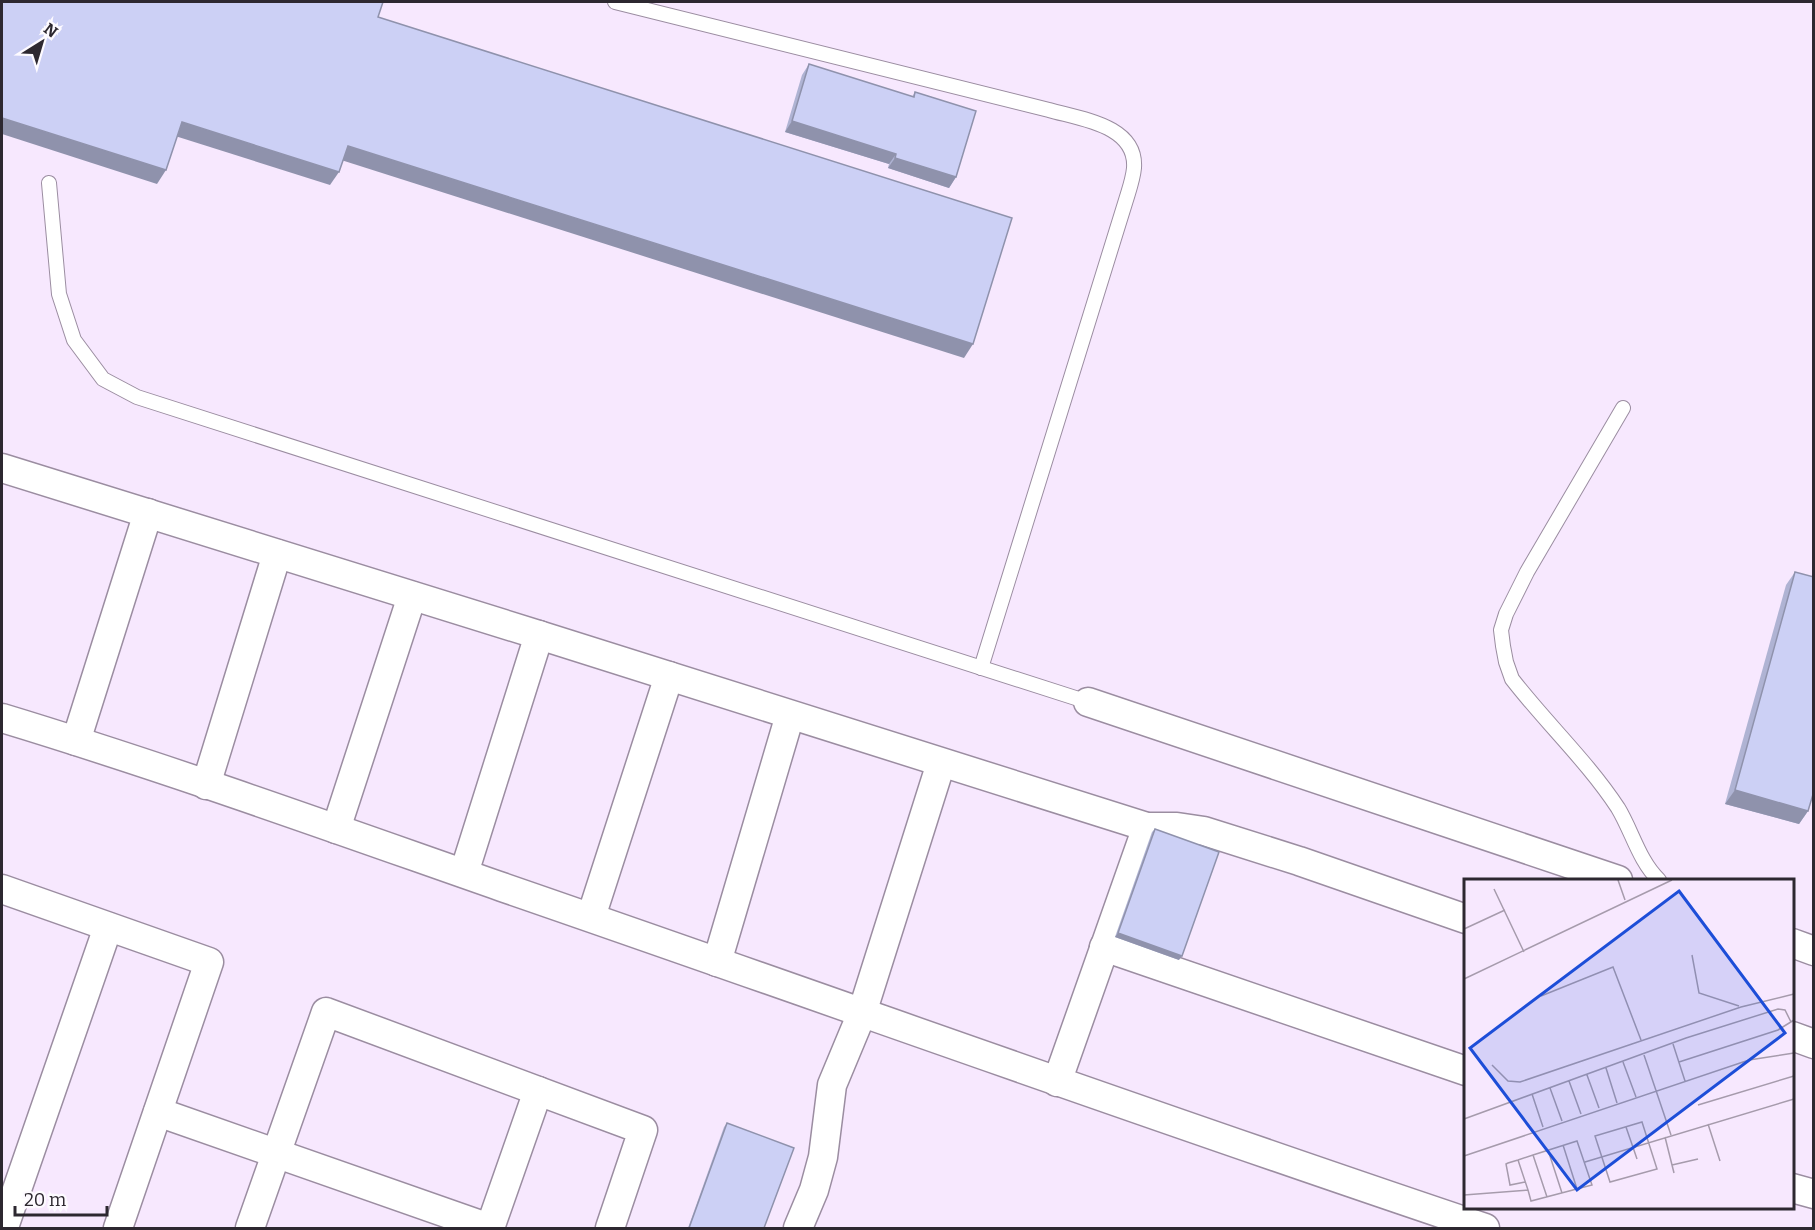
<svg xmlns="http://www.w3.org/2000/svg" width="1815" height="1230" font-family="Bitter,serif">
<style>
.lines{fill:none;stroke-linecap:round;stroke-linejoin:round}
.service-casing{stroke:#9b8da1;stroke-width:16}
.minor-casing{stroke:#9b8da1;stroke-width:31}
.service{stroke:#fff;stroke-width:14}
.minor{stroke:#fff;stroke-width:28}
.wall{fill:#afb3d3}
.shaded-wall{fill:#8f92ac}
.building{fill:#ccd0f5;stroke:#8f92ac;stroke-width:1.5}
.inset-road{fill:none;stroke:#a69bac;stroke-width:1.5}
.view{fill:#1d4ed8;fill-opacity:0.15;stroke:#1d4ed8;stroke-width:3}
.inset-edge{fill:none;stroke:#2d2830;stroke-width:3}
</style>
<rect width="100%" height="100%" fill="#f7e8fe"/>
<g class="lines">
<defs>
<g id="service">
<path d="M615,2l434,108c31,9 88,15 85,58 -1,11 -5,22 -8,32l-145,468"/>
<polyline points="49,183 59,294 74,340 103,379 137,397 1088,702"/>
<path d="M1623,408l-96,164 -21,42 -5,16 2,16 3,16 6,17c34,44 75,82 106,129 14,23 21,53 41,72"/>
</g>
<g id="minor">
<polyline points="2,468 539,635 1147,827 1177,827 1204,831 1299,861 1466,919"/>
<polyline points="1088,702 1618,880"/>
<path d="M2,718c168,51 334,111 500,169 328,113 654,231 983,341"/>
<polyline points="76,741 148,513"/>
<polyline points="206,785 277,554"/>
<polyline points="336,829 412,596"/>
<polyline points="464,873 539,635"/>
<polyline points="2,889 209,962 118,1228"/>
<polyline points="591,917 669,676"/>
<polyline points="1792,943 1814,951"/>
<polyline points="1104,947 1466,1071"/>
<polyline points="717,962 790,715"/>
<polyline points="1792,1036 1814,1044"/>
<polyline points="1057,1082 1147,827"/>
<polyline points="158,1112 489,1228"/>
<polyline points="1792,1188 1814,1194"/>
<polyline points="4,1227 108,927"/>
<polyline points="250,1228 326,1012 643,1130 610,1228"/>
<polyline points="490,1228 538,1091"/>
<polyline points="798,1228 814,1190 823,1157 832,1085 862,1013 941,763"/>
</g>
</defs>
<use href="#service" class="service-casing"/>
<use href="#minor" class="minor-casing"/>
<use href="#service" class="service"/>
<use href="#minor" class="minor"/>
</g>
<g class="wall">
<polygon points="809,64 912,97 915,92 956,177 949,188 888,168 889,164 785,132 802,75"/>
<polygon points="1795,572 1808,811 1799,824 1725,804 1786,585"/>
<polygon points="1155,829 1179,960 1115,937 1152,832"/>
<polygon points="727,1123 764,1228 688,1228 724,1127"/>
</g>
<g class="shaded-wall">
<polygon points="2,118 166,170 157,184 2,134"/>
<polygon points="792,121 896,154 889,164 785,132"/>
<polygon points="182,122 339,172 330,185 172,135"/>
<polygon points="348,146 973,344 964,358 338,159"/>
<polygon points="895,158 956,177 949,188 888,168"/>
<polygon points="1735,790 1808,811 1799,824 1725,804"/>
<polygon points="1118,933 1182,956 1179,960 1115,937"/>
</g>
<g class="building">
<polygon points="2,2 383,2 378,17 1012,218 973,344 348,146 339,172 182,122 166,170 2,118"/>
<polygon points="809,64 914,97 915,92 976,111 956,177 895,158 896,154 792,121"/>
<polygon points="1795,572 1814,577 1814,791 1808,811 1735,790"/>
<polygon points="1155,829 1219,852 1182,956 1118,933"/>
<polygon points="727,1123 794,1148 764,1228 689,1228"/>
</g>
<g transform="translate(1464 879)">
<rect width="330" height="330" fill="#f7e8fe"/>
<path class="inset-road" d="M154,1l7,20M30,10l30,63M0,50l41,-19M228,76l7,38 40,13M0,100l208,-99M77,117l72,-29 28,73M209,165l12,37M180,176l27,80M159,183l13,35M215,183l99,-32 16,-10M28,186l16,16 12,1 221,-75 53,-13M142,189l11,35M123,196l12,33M105,202l12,33M86,209l12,33M68,215l11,33M234,226l96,-29M0,240l222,-81 92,-29 7,1 6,12M178,243l15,47 -47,13 -15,-46zM244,245l12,37M162,248l11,32M201,258l9,36M99,266l14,44M84,271l14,43M69,276l14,42M0,277l285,-96 45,-7M54,281l10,30 3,11 61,-16 -15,-44 -44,14 -15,5 -10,3 -2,1 4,21 15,-3M121,283l209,-63M208,286l26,-6M0,316l64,-5"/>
<path class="view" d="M215,12l106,142 -208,157 -107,-142z"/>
<rect width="330" height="330" class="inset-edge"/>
</g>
<rect width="1815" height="1230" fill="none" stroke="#2d2830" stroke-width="6"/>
<g transform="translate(42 42) rotate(37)" stroke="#fdfaff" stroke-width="4.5" paint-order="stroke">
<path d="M0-4.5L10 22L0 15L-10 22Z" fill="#2d2830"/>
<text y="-9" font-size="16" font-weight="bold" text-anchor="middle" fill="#2d2830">N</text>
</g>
<path d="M15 1206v9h92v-9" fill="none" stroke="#2d2830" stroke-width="3"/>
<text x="24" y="1206" font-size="18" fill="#2d2830" stroke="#fdfaff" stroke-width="4.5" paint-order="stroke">20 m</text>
</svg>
